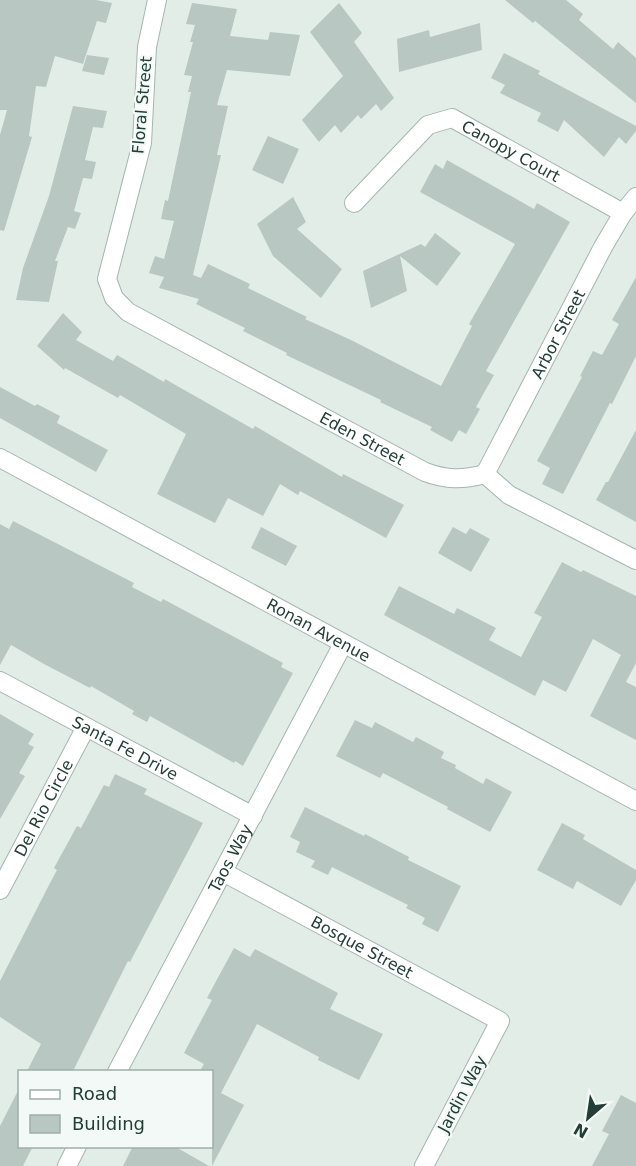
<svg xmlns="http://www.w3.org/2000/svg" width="636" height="1166" font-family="'DejaVu Sans',sans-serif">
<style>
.building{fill:#b8c7c1}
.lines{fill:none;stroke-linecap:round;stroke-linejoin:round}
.minor-casing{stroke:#a5b5af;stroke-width:20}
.minor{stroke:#fff;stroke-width:18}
.labels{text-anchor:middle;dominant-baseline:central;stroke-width:4.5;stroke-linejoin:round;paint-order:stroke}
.street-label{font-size:16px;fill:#223e37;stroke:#f3f9f6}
</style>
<rect width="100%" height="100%" fill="#e3ede8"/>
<g class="building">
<polygon points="0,0 96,0 112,3 106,23 97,21 83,64 55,56 46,87 36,86 29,136 32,137 4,231 0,230 0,135 7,110 0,110"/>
<polygon points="505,0 566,0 583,14 579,20 613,49 618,42 636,58 636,103 535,21 533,23"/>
<polygon points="192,3 237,9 230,36 268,40 270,32 300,35 290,76 227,70 217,105 228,106 217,155 221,155 193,275 201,278 208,264 250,284 248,288 307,317 305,319 351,340 441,386 472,326 469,324 515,244 420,192 435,164 443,169 447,160 534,209 537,203 570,222 486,371 494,375 476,407 480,409 466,434 459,430 452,442 430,430 432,427 380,402 381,400 286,355 287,353 243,331 245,328 196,304 199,299 159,288 164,277 149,273 155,256 164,259 174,221 161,219 165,200 168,201 191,92 188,92 192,76 184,75 193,42 190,42 195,25 186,24"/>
<polygon points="339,3 362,33 354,42 394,98 381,111 376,104 361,119 358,115 341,133 335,125 319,142 302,120 343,76 310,32"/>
<polygon points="480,23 482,50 399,72 397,39 429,30 430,37"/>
<polygon points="504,53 540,71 538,74 636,126 636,131 626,144 619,137 604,157 564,120 558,132 537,121 541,113 500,93 505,85 491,78"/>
<polygon points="87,55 109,58 104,75 82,71"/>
<polygon points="73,106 107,111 103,128 93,127 85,160 96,162 92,179 83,178 74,211 81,213 75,229 68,227 55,261 58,261 49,302 16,300 23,268 49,196"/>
<polygon points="268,136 299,149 283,184 252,170"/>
<polygon points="293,197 306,222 297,229 342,269 321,298 273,256 257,224"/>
<polygon points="435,233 461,253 437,286 400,256 407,291 371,308 363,271 421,244 425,247"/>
<polygon points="636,277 636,356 612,404 610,403 563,494 542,484 550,468 537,461 582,377 580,376 593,351 602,355 619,324 612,320"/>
<polygon points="63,313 82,332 76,340 113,361 117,355 164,382 165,379 253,429 255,426 342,477 343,474 404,505 386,538 300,491 298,495 280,484 263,516 228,498 215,523 157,494 186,434 120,395 118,398 65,368 64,370 37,346"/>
<polygon points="0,387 35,406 37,404 60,416 57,423 108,450 96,472 0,418"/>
<polygon points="636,430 636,522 596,500 606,482 608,482"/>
<polygon points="13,521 134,583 132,587 161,602 163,599 283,663 281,667 293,673 243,766 235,761 234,763 150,716 147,722 132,714 134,711 91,686 90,688 44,664 11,645 0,665 0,524 9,529"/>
<polygon points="261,527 297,546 286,566 251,548"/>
<polygon points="453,527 466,534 470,528 490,539 471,572 438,553"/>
<polygon points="562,562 581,572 583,570 636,596 636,663 626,682 636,687 636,740 590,716 621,655 593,639 566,692 543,680 535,696 384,615 399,586 454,614 457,608 496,628 489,640 521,657 542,617 534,613"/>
<polygon points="0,714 34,734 28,744 34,747 19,773 25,776 0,819"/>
<polygon points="355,720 372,728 375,722 413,742 416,737 444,752 441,758 456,765 455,768 483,784 486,778 512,792 490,832 447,809 448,807 383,773 380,778 336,756"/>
<polygon points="115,774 147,789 144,794 203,823 130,962 128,961 73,1071 27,1071 41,1044 0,1017 0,981 49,885 57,870 54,868 77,826 81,828 104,785 109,787"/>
<polygon points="305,807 364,836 365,834 409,857 408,860 461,886 438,932 422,924 425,918 406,908 408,905 332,867 328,875 311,867 315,861 296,852 300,842 290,837"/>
<polygon points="562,823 585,835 583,839 636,870 636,880 621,906 577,881 573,889 537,870"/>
<polygon points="234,948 250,957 255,949 338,993 330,1009 383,1034 359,1080 318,1060 319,1057 257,1024 221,1093 244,1105 212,1166 212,1071 200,1071 204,1064 184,1053 212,1000 207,998"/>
<polygon points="20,1087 20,1146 33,1146 23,1166 0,1166 0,1126"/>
<polygon points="621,1095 636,1103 636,1166 592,1166 609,1134 602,1131"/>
<polygon points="133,1146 174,1146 209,1166 123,1166"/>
</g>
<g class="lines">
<defs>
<g id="minor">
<path id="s1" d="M157,0l-10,47 -5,96 -35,136 7,19 14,14 297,160c22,8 37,8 60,2l24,21 127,65"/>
<path id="s2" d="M354,203l74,-78 24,-7 171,95"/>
<path id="s3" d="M0,458l636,343"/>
<path id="s4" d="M485,474l118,-227 20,-34 13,-16"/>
<path id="s5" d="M0,681l253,135"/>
<path id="s6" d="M223,872l277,149 -76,145"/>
<path id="s7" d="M0,890l86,-163"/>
<path id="s8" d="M117,1072l226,-428"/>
<polyline points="67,1166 77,1146"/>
</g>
</defs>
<use href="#minor" class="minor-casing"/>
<use href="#minor" class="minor"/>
</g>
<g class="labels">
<g class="street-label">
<text transform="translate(142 105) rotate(-85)">Floral Street</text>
<text stroke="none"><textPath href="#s2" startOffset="200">Canopy Court</textPath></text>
<text stroke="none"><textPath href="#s4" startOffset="158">Arbor Street</textPath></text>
<text stroke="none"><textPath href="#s1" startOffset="591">Eden Street</textPath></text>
<text stroke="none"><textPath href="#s3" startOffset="362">Ronan Avenue</textPath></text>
<text stroke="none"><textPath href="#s5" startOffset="142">Santa Fe Drive</textPath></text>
<text stroke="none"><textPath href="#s7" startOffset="93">Del Rio Circle</textPath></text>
<text stroke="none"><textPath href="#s8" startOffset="242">Taos Way</textPath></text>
<text stroke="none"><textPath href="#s6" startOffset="158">Bosque Street</textPath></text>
<text transform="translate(462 1094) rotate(-62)">Jardin Way</text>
</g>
</g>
<rect x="18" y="1070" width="195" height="78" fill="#f3f9f6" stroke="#9faeaa" stroke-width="1.5"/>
<rect x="30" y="1090" width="30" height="9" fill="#ffffff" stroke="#9faeaa" stroke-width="1.5"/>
<text x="72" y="1100" font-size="18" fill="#223e37">Road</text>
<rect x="30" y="1115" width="30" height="18" fill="#b8c7c1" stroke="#9faeaa" stroke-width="1.5"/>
<text x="72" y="1130" font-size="18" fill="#223e37">Building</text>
<g transform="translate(588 1118) rotate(209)" stroke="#f3f9f6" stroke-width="4.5" paint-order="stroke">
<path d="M0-4.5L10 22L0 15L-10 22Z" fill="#223e37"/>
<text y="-9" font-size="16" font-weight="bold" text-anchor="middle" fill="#223e37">N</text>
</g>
</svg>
